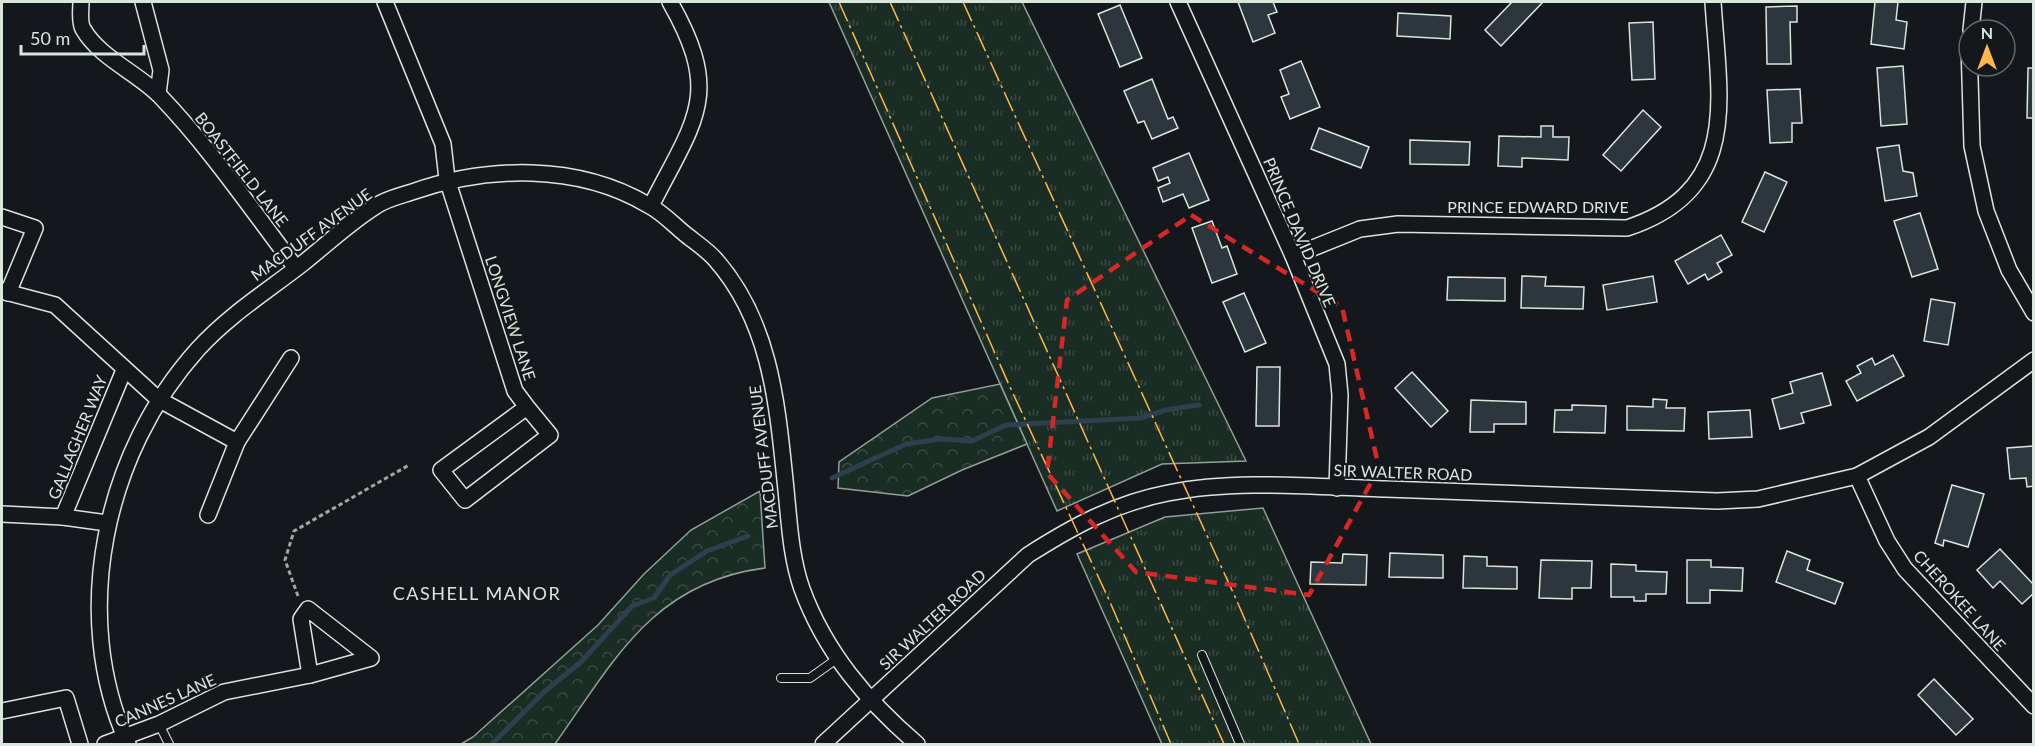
<svg xmlns="http://www.w3.org/2000/svg" width="2035" height="746" font-family="Lato,sans-serif">
<style>
.grass{fill:url(#grass-tufts);stroke:#939e99;stroke-width:1.5}
.forest{fill:url(#forest-crowns);stroke:#939e99;stroke-width:1.5}
.lines{fill:none;stroke-linecap:round;stroke-linejoin:round}
.stream{stroke:#2f3f4d;stroke-width:5}
.building{fill:#2c363c;stroke:#d8e6dc;stroke-width:1.5}
.lane-casing{stroke:#d8e6dc;stroke-width:10}
.street-casing{stroke:#d8e6dc;stroke-width:18}
.path{stroke:#9da8a2;stroke-width:3;stroke-dasharray:4.5 3;stroke-linecap:butt}
.lane{stroke:#14181c;stroke-width:8}
.street{stroke:#14181c;stroke-width:15}
.power{stroke:#ffb74d;stroke-width:1.5;stroke-dasharray:21 4.5 3 4.5;stroke-linecap:butt}
.marked{fill:none;stroke:#d62828;stroke-width:4.5;stroke-dasharray:12 8;stroke-linejoin:round}
.labels{text-anchor:middle;dominant-baseline:central;stroke-width:4.5;stroke-linejoin:round;paint-order:stroke}
.street-label{font-size:16px;fill:#d8e6dc;stroke:#14181c}
.neighbourhood-label{font-size:18px;letter-spacing:1.5px;fill:#d8e6dc;stroke:#14181c}
</style>
<defs>
<pattern id="grass-tufts" width="24" height="20" patternUnits="userSpaceOnUse" patternTransform="scale(1.5)"><rect width="24" height="20" fill="#1a2d24"/><path d="M3 7l-1-3M5 7V3M7 7l1-3M15 17l-1-3M17 17v-4M19 17l1-3" fill="none" stroke="#3b4b43"/></pattern>
<pattern id="forest-crowns" width="20" height="18" patternUnits="userSpaceOnUse" patternTransform="scale(1.5)"><rect width="20" height="18" fill="#1a2d24"/><path d="M2 6a3 3 0 1 1 6 0M12 15a3 3 0 1 1 6 0" fill="none" stroke="#3b4b43"/></pattern>
</defs>
<rect width="100%" height="100%" fill="#14181c"/>
<g class="grass">
<polygon points="829,2 1022,2 1246,461 1162,464 1057,511"/>
<polygon points="1263,508 1371,744 1162,744 1077,554 1165,517"/>
</g>
<g class="forest">
<polygon points="1000,384 1027,444 962,470 908,496 838,488 839,462 932,398"/>
<path d="M760,491l5,77c-112,14 -151,93 -210,176h-94l12,-7 125,-112 46,-51 47,-44z"/>
</g>
<g class="lines">
<g class="stream">
<polyline points="832,478 906,444 941,439 972,441 1006,425 1141,418 1166,410 1199,405"/>
<polyline points="492,744 545,691 581,662 632,606 654,598 670,575 707,551 748,536"/>
</g>
</g>
<g class="building">
<polygon points="1238,2 1273,2 1277,12 1268,15 1275,33 1253,42"/>
<polygon points="1512,2 1543,2 1501,46 1485,30"/>
<polygon points="1875,2 1898,2 1896,20 1907,22 1904,49 1871,44"/>
<polygon points="1120,5 1142,58 1120,67 1098,14"/>
<polygon points="1797,6 1797,22 1790,22 1791,64 1767,64 1766,7"/>
<polygon points="1398,13 1451,16 1450,39 1397,36"/>
<polygon points="1653,22 1655,79 1632,80 1629,23"/>
<polygon points="1301,61 1320,107 1290,119 1281,97 1289,94 1280,70"/>
<polygon points="1903,66 1907,124 1881,126 1877,68"/>
<polygon points="2028,68 2034,68 2034,118 2027,118"/>
<polygon points="1152,79 1168,119 1173,117 1178,128 1152,139 1144,121 1138,123 1124,91"/>
<polygon points="1800,89 1802,123 1792,123 1792,142 1770,143 1767,90"/>
<polygon points="1643,110 1661,127 1621,171 1603,155"/>
<polygon points="1541,126 1553,126 1553,137 1569,137 1568,160 1522,158 1522,167 1498,166 1499,136 1541,137"/>
<polygon points="1319,128 1369,147 1361,168 1311,149"/>
<polygon points="1410,140 1470,142 1469,165 1410,164"/>
<polygon points="1899,145 1903,171 1913,173 1917,196 1885,201 1877,148"/>
<polygon points="1189,153 1209,200 1189,208 1183,194 1163,202 1158,188 1170,183 1168,177 1158,181 1153,168"/>
<polygon points="1765,172 1787,182 1764,232 1742,222"/>
<polygon points="1920,213 1938,269 1912,277 1894,221"/>
<polygon points="1212,221 1222,248 1227,246 1237,274 1212,283 1192,228"/>
<polygon points="1721,235 1732,255 1717,263 1722,272 1708,280 1705,274 1688,284 1675,261"/>
<polygon points="1522,276 1546,277 1545,286 1584,287 1583,309 1521,308"/>
<polygon points="1653,276 1657,302 1607,310 1603,285"/>
<polygon points="1448,277 1505,278 1505,301 1447,300"/>
<polygon points="1244,293 1266,343 1245,352 1223,302"/>
<polygon points="1931,299 1955,303 1948,345 1924,341"/>
<polygon points="1893,355 1904,376 1857,401 1846,381 1861,373 1857,366 1872,358 1875,365"/>
<polygon points="1257,367 1280,367 1279,426 1256,426"/>
<polygon points="1412,372 1448,411 1431,427 1395,388"/>
<polygon points="1822,373 1831,405 1801,413 1804,423 1780,429 1772,399 1793,393 1790,382"/>
<polygon points="1653,399 1667,400 1666,408 1685,408 1684,431 1627,430 1627,406 1653,407"/>
<polygon points="1471,400 1526,402 1526,424 1494,424 1494,432 1470,432"/>
<polygon points="1572,405 1606,406 1605,433 1554,432 1555,410 1572,410"/>
<polygon points="1750,410 1752,437 1709,439 1708,412"/>
<polygon points="2034,446 2034,486 2027,487 2026,478 2010,479 2007,448"/>
<polygon points="1952,485 1984,494 1968,547 1944,540 1943,546 1935,543"/>
<polygon points="2000,549 2034,585 2034,593 2022,604 2000,581 1993,588 1977,570"/>
<polygon points="1787,551 1810,560 1807,570 1843,583 1835,604 1776,582"/>
<polygon points="1390,553 1443,555 1443,578 1389,577"/>
<polygon points="1343,554 1367,555 1366,585 1310,584 1311,562 1342,563"/>
<polygon points="1464,556 1487,557 1487,566 1517,567 1517,589 1463,588"/>
<polygon points="1541,560 1592,561 1591,588 1572,588 1572,599 1539,598"/>
<polygon points="1687,560 1711,560 1711,567 1743,568 1742,591 1710,590 1710,603 1687,603"/>
<polygon points="1611,564 1636,565 1636,571 1667,572 1666,594 1646,594 1646,601 1634,601 1634,597 1611,597"/>
<polygon points="1934,679 1973,719 1956,735 1918,695"/>
</g>
<g class="lines">
<defs>
<g id="lane">
<polyline points="1202,655 1240,744"/>
<polyline points="781,678 810,678 838,658"/>
<polyline points="159,724 169,744"/>
</g>
<g id="street">
<path d="M81,2c0,7 -2,20 2,27 17,29 53,43 76,66 51,53 93,115 137,173"/>
<polyline points="143,2 161,70 158,94"/>
<polyline points="385,2 443,144 447,179 515,391 527,407 441,470 465,500 550,435 527,407"/>
<polyline points="1178,2 1293,256 1337,364 1340,395 1337,488"/>
<polyline points="1971,30 1974,2"/>
<polyline points="1969,45 1972,146 1986,211 2009,270 2034,313"/>
<path d="M651,206c44,-87 72,-111 19,-204"/>
<polyline points="2,217 35,228 8,293"/>
<path d="M1293,256l67,-27 38,-5 229,4c115,-38 92,-129 86,-226"/>
<polyline points="2,291 55,305 158,399 237,442 291,358"/>
<polyline points="1857,476 1887,541 1905,569 2034,706"/>
<polyline points="2,514 63,517 107,523"/>
<polyline points="208,515 237,442"/>
<polyline points="63,517 124,370"/>
<polygon points="308,609 371,658 310,675 301,619"/>
<polyline points="2,711 66,698 80,744"/>
<polyline points="105,744 159,724 224,692 310,675"/>
<path d="M128,744c-59,-129 -23,-292 70,-395 31,-34 68,-57 104,-85 24,-19 48,-42 74,-58 10,-7 24,-10 36,-14 75,-26 165,-29 236,13 14,7 25,19 37,29 10,8 22,16 30,25 55,62 62,143 70,221 4,36 5,75 17,109 23,63 65,112 115,155"/>
<path d="M823,744l205,-189c44,-28 87,-52 140,-62 68,-14 148,-6 218,-4 110,4 221,8 331,12l41,-2 99,-23 72,-39 105,-77"/>
</g>
</defs>
<use href="#lane" class="lane-casing"/>
<use href="#street" class="street-casing"/>
<polyline class="path" points="298,596 285,560 294,531 409,465"/>
<use href="#lane" class="lane"/>
<use href="#street" class="street"/>
<g class="power">
<polyline points="839,2 1010,387 1110,602 1171,744"/>
<polyline points="890,2 1224,744"/>
<polyline points="963,2 1236,599 1299,744"/>
</g>
</g>
<path class="marked" d="M1191,215l151,92 37,161 -70,127 -173,-23 -89,-99 20,-173z"/>
<g class="labels">
<g class="street-label">
<text transform="translate(242 169) rotate(52)">BOASTFIELD LANE</text>
<text x="1538" y="206">PRINCE EDWARD DRIVE</text>
<text transform="translate(1300 232) rotate(67)">PRINCE DAVID DRIVE</text>
<text transform="translate(311 234) rotate(-36)">MACDUFF AVENUE</text>
<text transform="translate(511 318) rotate(72)">LONGVIEW LANE</text>
<text transform="translate(77 437) rotate(-68)">GALLAGHER WAY</text>
<text transform="translate(763 457) rotate(-97)">MACDUFF AVENUE</text>
<text transform="translate(1403 472) rotate(2)">SIR WALTER ROAD</text>
<text transform="translate(1960 600) rotate(48)">CHEROKEE LANE</text>
<text transform="translate(932 619) rotate(-43)">SIR WALTER ROAD</text>
<text transform="translate(165 700) rotate(-24)">CANNES LANE</text>
</g>
<g class="neighbourhood-label">
<text x="477" y="593">CASHELL MANOR</text>
</g>
</g>
<rect width="2035" height="746" fill="none" stroke="#d8e6dc" stroke-width="6"/>
<g transform="translate(1987 48)"><circle r="28" fill="#14181c" stroke="#626a69" stroke-width="1.5"/>
<path d="M0-4.5L10 22L0 15L-10 22Z" fill="#ffb74d"/>
<text y="-9" font-size="16" font-weight="bold" text-anchor="middle" fill="#d8e6dc">N</text>
</g>
<path d="M21 45v9h123v-9" fill="none" stroke="#d8e6dc" stroke-width="3"/>
<text x="30" y="45" font-size="18" fill="#d8e6dc" stroke="#14181c" stroke-width="4.5" paint-order="stroke">50 m</text>
</svg>
